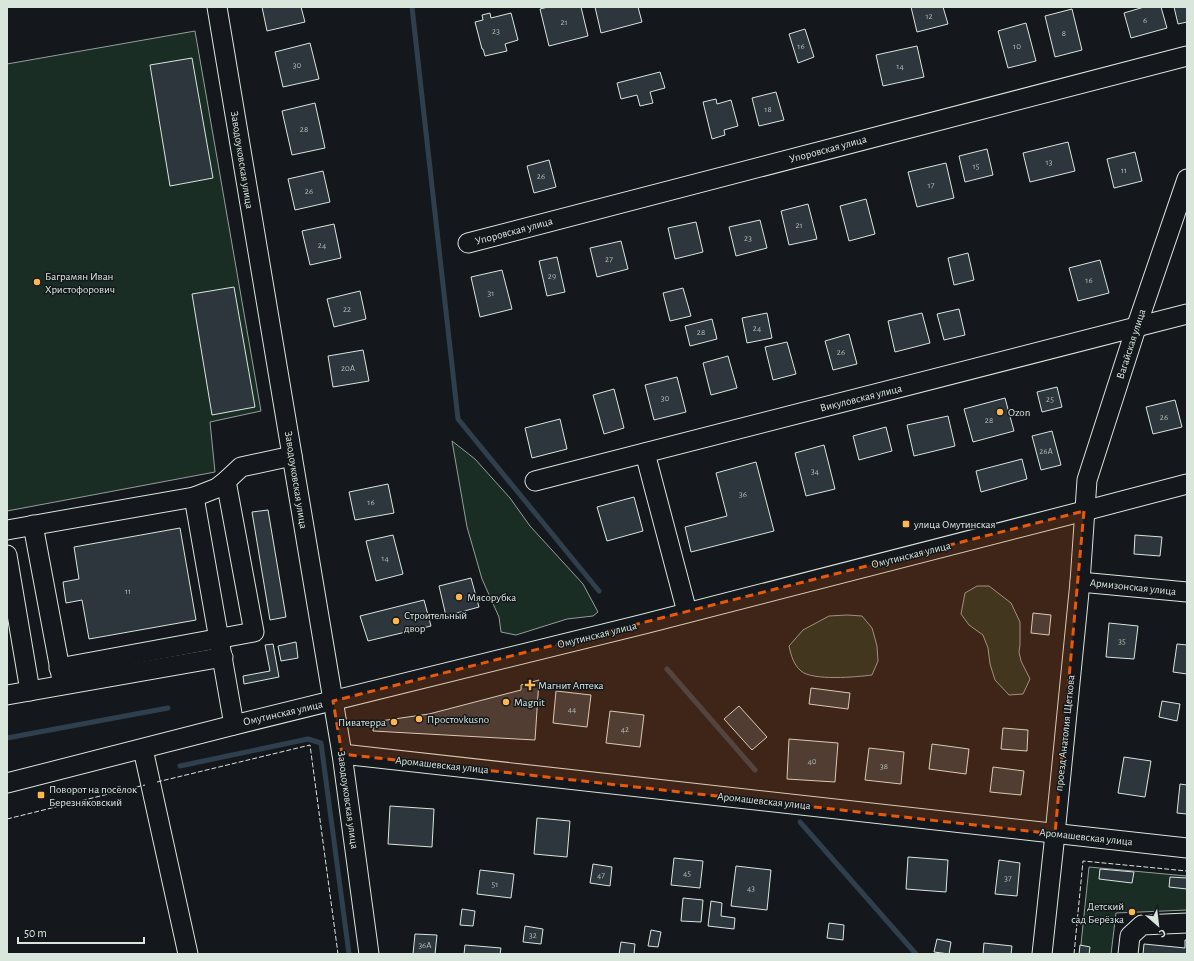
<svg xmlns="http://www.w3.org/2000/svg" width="1194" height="961" font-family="'Alegreya Sans',sans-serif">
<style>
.green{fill:#1a2d24;stroke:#939e99}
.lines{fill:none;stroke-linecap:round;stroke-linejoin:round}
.stream{stroke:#2f3f4d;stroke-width:5}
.building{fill:#2c363c;stroke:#d8e6dc}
.minor-casing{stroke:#d8e6dc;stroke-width:21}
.minor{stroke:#14181c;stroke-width:19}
.fence{stroke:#d8e6dc;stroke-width:1;stroke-dasharray:5 2;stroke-linecap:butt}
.marked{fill:#e8590c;fill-opacity:0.2;stroke:#e8590c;stroke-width:3;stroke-dasharray:8 5;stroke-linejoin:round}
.poi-dot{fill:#ffb74d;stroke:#14181c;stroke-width:1.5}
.labels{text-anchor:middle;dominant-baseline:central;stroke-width:3;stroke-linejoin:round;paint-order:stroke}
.number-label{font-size:9px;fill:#adbab4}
.street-label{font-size:11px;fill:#d8e6dc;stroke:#14181c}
.poi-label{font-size:11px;fill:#d8e6dc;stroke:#14181c;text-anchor:start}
</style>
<rect width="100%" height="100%" fill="#14181c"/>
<g class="green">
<polygon points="195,31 261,411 210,422 215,472 7,511 7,64"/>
<polygon points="452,441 475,459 510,498 530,526 583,584 598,612 593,616 567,619 516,635 501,632 499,617 482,579 467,527"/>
<polygon points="977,586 989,586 1011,603 1020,622 1020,645 1019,652 1021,661 1030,679 1023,694 1009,695 995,680 990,664 988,648 983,635 969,625 961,614 965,593"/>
<path d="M847,615l15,1 10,12 5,18 1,15 -6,14c-15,2 -60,6 -71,-4 -7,-6 -10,-15 -12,-25l14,-16 26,-14z"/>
<polygon points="1089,867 1187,876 1187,910 1116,913 1111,954 1080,954"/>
</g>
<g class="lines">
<g class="stream">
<polyline points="412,7 458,419 599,591"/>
<polyline points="667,669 755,770"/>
<polyline points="7,738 168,708"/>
<polyline points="180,766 308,739 321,743 349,954"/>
<polyline points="800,822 916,954"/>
</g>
</g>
<g class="building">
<polygon points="262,7 301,7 305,22 267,31"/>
<polygon points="548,7 581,7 588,36 549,46 540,9"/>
<polygon points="595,7 638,7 642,22 601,33"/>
<polygon points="911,7 943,7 948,24 917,32"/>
<polygon points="1144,7 1161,7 1167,28 1131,38 1124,13"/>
<polygon points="1174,7 1187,7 1187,22 1178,24"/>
<polygon points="1072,9 1082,50 1055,57 1045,16"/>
<polygon points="490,13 491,18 511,13 518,40 505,44 507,51 485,56 483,49 482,49 475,22 483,20 482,15"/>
<polygon points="1026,23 1036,61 1008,68 998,31"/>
<polygon points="805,29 814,57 798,63 789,34"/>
<polygon points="310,43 319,79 283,87 275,52"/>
<polygon points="917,46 924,77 883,86 876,55"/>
<polygon points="192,58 213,178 170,186 150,65"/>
<polygon points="660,72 665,88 650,92 653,103 640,106 637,95 621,99 617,83"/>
<polygon points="776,92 784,120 759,126 752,98"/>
<polygon points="716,99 717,104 731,100 738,126 724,130 725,135 712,139 703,102"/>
<polygon points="315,103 325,148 292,155 282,111"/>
<polygon points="1068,142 1075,171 1030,182 1023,153"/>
<polygon points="987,149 993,175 965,182 959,156"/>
<polygon points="1135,152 1142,181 1114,188 1107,159"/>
<polygon points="549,160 556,187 534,193 527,166"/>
<polygon points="946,163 954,198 917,207 908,172"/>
<polygon points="323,171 330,202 295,210 288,179"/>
<polygon points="866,199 875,234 849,241 840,206"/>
<polygon points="808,204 817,239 789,245 781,211"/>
<polygon points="760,220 767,248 736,256 729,227"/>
<polygon points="696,222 703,252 675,259 668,228"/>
<polygon points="334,224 341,258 310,265 302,231"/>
<polygon points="621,241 628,269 597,277 590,248"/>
<polygon points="968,253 974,280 954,285 948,258"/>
<polygon points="557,257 565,292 547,296 539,261"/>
<polygon points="1100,260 1109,293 1078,301 1069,268"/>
<polygon points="502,270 512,309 480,317 471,277"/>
<polygon points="234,287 255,407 212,415 192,294"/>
<polygon points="683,288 691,316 670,321 663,293"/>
<polygon points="360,291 366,319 334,327 327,299"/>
<polygon points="959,309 965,335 944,340 937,314"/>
<polygon points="767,313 772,338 747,343 742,318"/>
<polygon points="922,313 930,343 895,352 888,321"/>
<polygon points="712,319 717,339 690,346 685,326"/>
<polygon points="849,334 857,364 833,370 825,341"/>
<polygon points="787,342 796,374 773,380 765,347"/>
<polygon points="363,350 369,381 333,387 328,356"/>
<polygon points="728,356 737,388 711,395 703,363"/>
<polygon points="677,377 686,412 654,420 645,385"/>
<polygon points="1057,387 1062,407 1042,412 1037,392"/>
<polygon points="614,389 624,428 604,434 593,395"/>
<polygon points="1005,398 1014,431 973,442 964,409"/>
<polygon points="1175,400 1182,427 1153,434 1146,407"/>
<polygon points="948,416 955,446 914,456 907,425"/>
<polygon points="560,419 567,449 532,458 525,428"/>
<polygon points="886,427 892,451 859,460 853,436"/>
<polygon points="1052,431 1061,465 1041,470 1032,436"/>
<polygon points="824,445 835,489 806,496 795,453"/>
<polygon points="1022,459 1027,479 981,492 976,471"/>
<polygon points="756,462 774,531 691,552 685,527 727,516 716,473"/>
<polygon points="388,484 394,513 355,520 349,492"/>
<polygon points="634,497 643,531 607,541 597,507"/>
<polygon points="268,510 286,617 270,620 252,512"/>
<polygon points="180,528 196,620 89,639 82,600 66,603 63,582 79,579 74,547"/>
<polygon points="393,535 403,574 376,581 366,541"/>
<polygon points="1135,535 1162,537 1160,556 1134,554"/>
<polygon points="471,578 479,607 446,616 439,586"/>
<polygon points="424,600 431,626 368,641 360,616"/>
<polygon points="1033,613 1051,615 1049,635 1031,633"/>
<polygon points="1109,623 1138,626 1134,659 1106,657"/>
<polygon points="296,642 298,658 281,661 278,646"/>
<polygon points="273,644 279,677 244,684 243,676 270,671 265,645"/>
<polygon points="1177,644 1187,645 1187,674 1173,672"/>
<polygon points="539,680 535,740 373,731 373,722 429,714 521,690 521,685"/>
<polygon points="811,688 850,693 848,709 809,704"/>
<polygon points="556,691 591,695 587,727 553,723"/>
<polygon points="1162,701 1180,704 1177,721 1159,717"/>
<polygon points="739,706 767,737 752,750 724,719"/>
<polygon points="610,711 644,715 640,747 606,743"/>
<polygon points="1003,728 1028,730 1027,751 1001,749"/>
<polygon points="789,739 838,743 835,782 787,779"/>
<polygon points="932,744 969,749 966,774 929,769"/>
<polygon points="869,748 904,752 901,784 865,780"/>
<polygon points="1124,757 1151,761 1145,797 1118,793"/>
<polygon points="993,767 1024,771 1021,795 990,792"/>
<polygon points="1180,784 1187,785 1187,814 1177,813"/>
<polygon points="390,806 434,809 432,847 388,844"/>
<polygon points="537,818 570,821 567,857 534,854"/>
<polygon points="908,857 948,860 946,892 906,889"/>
<polygon points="674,858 703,861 700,888 671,885"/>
<polygon points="999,860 1020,863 1017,896 995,894"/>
<polygon points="593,864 612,867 610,886 590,883"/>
<polygon points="736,866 771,870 767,910 731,906"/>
<polygon points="1100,869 1134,872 1132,883 1099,879"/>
<polygon points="480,870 514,874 511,898 477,894"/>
<polygon points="1170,877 1187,878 1187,889 1169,887"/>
<polygon points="683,898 703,900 701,922 681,921"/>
<polygon points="711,901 722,903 721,916 735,918 734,929 708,926"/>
<polygon points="462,909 475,911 473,926 460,925"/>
<polygon points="829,923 844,925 843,940 827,938"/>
<polygon points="525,926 543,929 541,944 523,942"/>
<polygon points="651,930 661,932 658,947 648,946"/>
<polygon points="415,934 437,935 435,954 413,954"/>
<polygon points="937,939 951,942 949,954 934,952"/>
<polygon points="1185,940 1187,940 1187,954 1143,954 1144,944 1185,948"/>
<polygon points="621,942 635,944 634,954 619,954"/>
<polygon points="984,943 1012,946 1011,954 983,954"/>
<polygon points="465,945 501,948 500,954 464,954"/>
<polygon points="1080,945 1090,947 1089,954 1079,954"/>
</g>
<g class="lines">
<defs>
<g id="minor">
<polyline points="217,7 342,754 369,954"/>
<polyline points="468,243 1187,56"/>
<polyline points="645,453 687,612"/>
<polyline points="535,481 1187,314"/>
<polyline points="194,497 217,488 226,481 241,467 292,456"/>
<polyline points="33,525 62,680"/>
<polyline points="7,530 194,497 234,725"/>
<polyline points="7,555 30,691"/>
<polyline points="1080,582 1187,592"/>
<polyline points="59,668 254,632 226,481"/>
<polyline points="7,695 223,657"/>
<polyline points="143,749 188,954"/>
<polyline points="342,754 1187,848"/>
<polyline points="7,783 234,725 644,624 1084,511 1187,484"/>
<polyline points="1042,954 1055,834 1080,582 1087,480 1136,328 1187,179"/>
<polyline points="1128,954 1130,936 1142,925 1187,923"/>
</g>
</defs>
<use href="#minor" class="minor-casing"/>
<use href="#minor" class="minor"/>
<g class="fence">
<polyline points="157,782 310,745 338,954"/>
<polyline points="7,819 145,785"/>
<polyline points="1074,954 1083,861 1187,871"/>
</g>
</g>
<path class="marked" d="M1084,511l-29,323 -713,-80 -9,-53z"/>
<g class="poi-dot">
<circle cx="37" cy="282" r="4"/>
<circle cx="1000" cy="412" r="4"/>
<rect x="902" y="520" width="8" height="8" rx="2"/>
<circle cx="459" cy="597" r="4"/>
<circle cx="396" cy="621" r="4"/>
<path d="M528 679h4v4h4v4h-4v4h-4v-4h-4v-4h4z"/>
<circle cx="506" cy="702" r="4"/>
<circle cx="419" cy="719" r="4"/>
<circle cx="394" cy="722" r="4"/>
<rect x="37" y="791" width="8" height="8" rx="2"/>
<circle cx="1132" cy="912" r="4"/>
</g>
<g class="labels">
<g class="number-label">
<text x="929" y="16">12</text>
<text x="1145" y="20">6</text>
<text x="564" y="22">21</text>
<text x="496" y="31">23</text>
<text x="1064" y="33">8</text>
<text x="801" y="46">16</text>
<text x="1017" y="46">10</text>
<text x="297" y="65">30</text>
<text x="900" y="66">14</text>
<text x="768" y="109">18</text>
<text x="304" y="129">28</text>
<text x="1049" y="162">13</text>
<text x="976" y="166">15</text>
<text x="1124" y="170">11</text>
<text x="541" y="176">26</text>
<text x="931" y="185">17</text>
<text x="309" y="191">26</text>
<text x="799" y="225">21</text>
<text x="748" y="238">23</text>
<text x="322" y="245">24</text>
<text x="609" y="259">27</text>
<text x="552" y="276">29</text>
<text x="1089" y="280">16</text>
<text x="491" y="293">31</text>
<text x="347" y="309">22</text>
<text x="757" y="328">24</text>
<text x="701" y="332">28</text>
<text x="841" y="352">26</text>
<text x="348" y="368">20А</text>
<text x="665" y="398">30</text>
<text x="1050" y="399">25</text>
<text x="1164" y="417">26</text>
<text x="989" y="420">28</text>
<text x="1046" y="451">26А</text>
<text x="815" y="471">34</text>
<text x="743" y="494">36</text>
<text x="371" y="502">16</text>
<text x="385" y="558">14</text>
<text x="128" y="591">11</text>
<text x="1122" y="641">35</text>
<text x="572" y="709">44</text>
<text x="625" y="729">42</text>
<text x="812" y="761">40</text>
<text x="884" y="766">38</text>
<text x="687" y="873">45</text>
<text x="601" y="875">47</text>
<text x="1008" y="878">37</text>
<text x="495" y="884">51</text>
<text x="751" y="888">43</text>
<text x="533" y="935">32</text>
<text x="425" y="945">36А</text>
</g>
<g class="street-label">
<text transform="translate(828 149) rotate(-15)">Упоровская улица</text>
<text transform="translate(242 160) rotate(81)">Заводоуковская улица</text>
<text transform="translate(514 231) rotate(-15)">Упоровская улица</text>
<text transform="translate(1131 344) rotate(-72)">Вагайская улица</text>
<text transform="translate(861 398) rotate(-14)">Викуловская улица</text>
<text transform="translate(296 480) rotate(81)">Заводоуковская улица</text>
<text transform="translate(911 555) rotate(-14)">Омутинская улица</text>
<text transform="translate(1133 587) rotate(6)">Армизонская улица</text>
<text transform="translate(597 635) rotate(-14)">Омутинская улица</text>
<text transform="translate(283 713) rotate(-13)">Омутинская улица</text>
<text transform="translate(1065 733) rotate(-84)">проезд Анатолия Щеткова</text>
<text transform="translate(442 765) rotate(6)">Аромашевская улица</text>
<text transform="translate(348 800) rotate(82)">Заводоуковская улица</text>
<text transform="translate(764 801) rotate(6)">Аромашевская улица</text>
<text transform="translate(1086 837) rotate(6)">Аромашевская улица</text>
</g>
<g class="poi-label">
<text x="45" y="276">Баграмян Иван<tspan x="45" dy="13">Христофорович</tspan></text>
<text x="1008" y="412">Ozon</text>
<text x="914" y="524">улица Омутинская</text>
<text x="467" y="597">Мясорубка</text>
<text x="404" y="615">Строительный<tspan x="404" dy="13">двор</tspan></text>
<text x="538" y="685">Магнит Аптека</text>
<text x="514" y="702">Magnit</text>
<text x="427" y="719">Простоvkusno</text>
<text x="386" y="722" text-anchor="end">Пиватерра</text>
<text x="49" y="789">Поворот на посёлок<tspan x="49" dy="13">Березняковский</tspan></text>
<text x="1124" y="906" text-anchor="end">Детский<tspan x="1124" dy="13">сад Берёзка</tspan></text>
</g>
</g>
<rect width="1194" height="961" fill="none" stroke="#d8e6dc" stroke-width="16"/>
<g transform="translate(1158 925) rotate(152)" stroke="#14181c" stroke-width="3" paint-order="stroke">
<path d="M0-3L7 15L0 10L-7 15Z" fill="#d8e6dc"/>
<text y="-6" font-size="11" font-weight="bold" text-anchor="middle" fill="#d8e6dc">С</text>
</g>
<path d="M18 937v6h126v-6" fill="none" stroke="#d8e6dc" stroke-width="2"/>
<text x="24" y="937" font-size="12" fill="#d8e6dc" stroke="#14181c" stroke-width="3" paint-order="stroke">50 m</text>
</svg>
